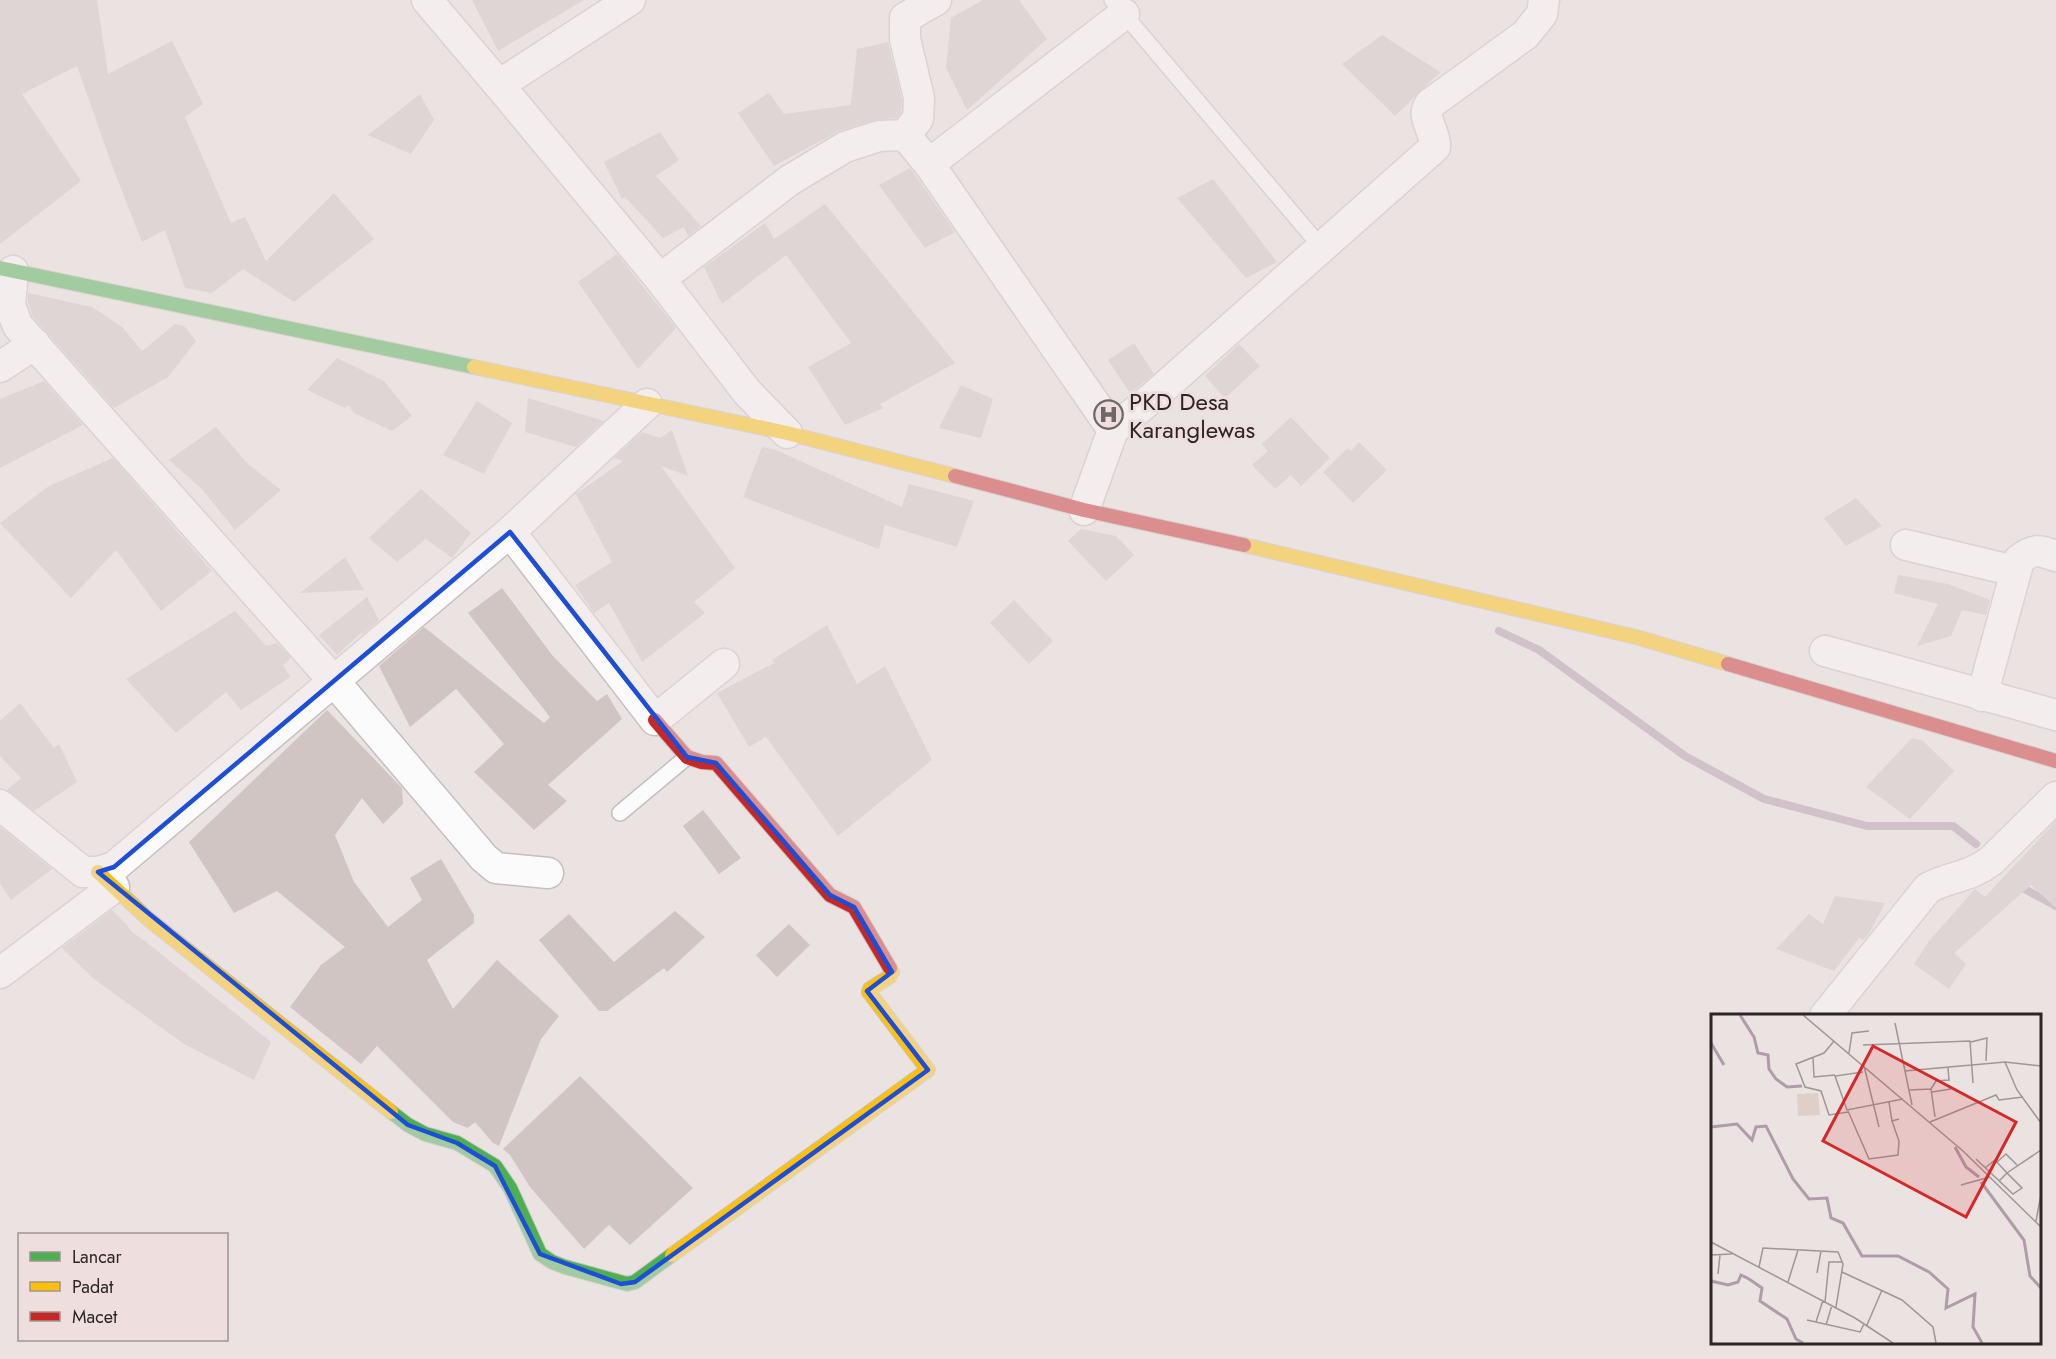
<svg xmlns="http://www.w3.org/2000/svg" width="2056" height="1359" font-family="Jost,sans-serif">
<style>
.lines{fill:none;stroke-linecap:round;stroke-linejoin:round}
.stream{stroke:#b09ba9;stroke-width:8}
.building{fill:#d1c5c3}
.lane-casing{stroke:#c7bfbf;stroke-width:18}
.street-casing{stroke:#c7bfbf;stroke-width:33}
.fast-casing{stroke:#c7bfbf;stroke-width:16}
.slow-casing{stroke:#c7bfbf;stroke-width:16}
.jam-casing{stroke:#c7bfbf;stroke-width:16}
.lane{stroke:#fcfbfb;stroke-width:15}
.street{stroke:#fcfbfb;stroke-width:30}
.fast{stroke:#4caf50;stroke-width:14}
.slow{stroke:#ffc107;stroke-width:14}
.jam{stroke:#c62828;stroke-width:14}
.marked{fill:none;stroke:#1d4ed8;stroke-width:4.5;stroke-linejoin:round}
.labels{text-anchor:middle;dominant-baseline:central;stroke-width:6;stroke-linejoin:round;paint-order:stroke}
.poi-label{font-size:24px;fill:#2c2525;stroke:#efdede;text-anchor:start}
.inset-river{fill:none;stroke:#b09ba9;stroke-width:3}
.inset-road{fill:none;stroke:#9f9696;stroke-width:1.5}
.view{fill:#d62828;fill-opacity:0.15;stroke:#d62828;stroke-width:3}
.inset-edge{fill:none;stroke:#2c2525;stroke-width:3}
</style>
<rect width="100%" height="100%" fill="#ebe2e2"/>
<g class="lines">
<g class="stream">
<polyline points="1499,631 1539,650 1685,756 1764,799 1867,826 1953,826 1976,844"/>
<polyline points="2017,885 2056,906"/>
</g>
</g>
<g class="building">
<polygon points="0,0 97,0 108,74 172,41 203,104 185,117 231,223 245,217 266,261 334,193 374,239 294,302 243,269 212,293 185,288 165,230 142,242 113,168 77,66 22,94 81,181 0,244"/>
<polygon points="472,0 584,0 498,51"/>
<polygon points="983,0 1019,0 1047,39 967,110 946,68 951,18"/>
<polygon points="1382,35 1440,72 1395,116 1342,64"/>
<polygon points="888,42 902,100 901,113 897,118 874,120 839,131 774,166 738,113 769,93 784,114 851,105 857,49"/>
<polygon points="420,94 434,120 411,154 368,135"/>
<polygon points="660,132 679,160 656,176 701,226 688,236 684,227 663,238 625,197 622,199 604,162"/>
<polygon points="910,168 955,232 925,248 879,185"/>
<polygon points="1213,179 1277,262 1246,278 1177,198"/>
<polygon points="825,204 955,363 880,404 883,408 845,425 808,367 851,343 786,255 722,304 704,267 765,223 774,239"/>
<polygon points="617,254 676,328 638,369 578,282"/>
<polygon points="28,293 92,307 122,327 142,351 175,324 184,326 196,341 168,377 114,408 33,317 28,303"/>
<polygon points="1134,343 1154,374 1130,393 1108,360"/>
<polygon points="1239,344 1260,366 1225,398 1205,376"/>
<polygon points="337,358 384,381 412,416 392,431 354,413 348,405 345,408 307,390"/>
<polygon points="44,381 83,425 0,468 0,399"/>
<polygon points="961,385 993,399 981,438 939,428"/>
<polygon points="528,398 604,421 576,447 525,432"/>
<polygon points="477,401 512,423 484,474 443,455"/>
<polygon points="1291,417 1330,458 1301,486 1291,475 1275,489 1252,465 1268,451 1262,444"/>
<polygon points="216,427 248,464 281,490 235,530 202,489 169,460"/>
<polygon points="672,430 688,476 661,466 735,568 694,602 705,613 642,662 609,603 594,613 575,585 612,562 576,494 623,461 614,458 642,432 660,438"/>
<polygon points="1359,442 1387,470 1353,503 1323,472 1348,448 1351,451"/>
<polygon points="762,447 776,450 902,507 909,484 974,501 957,547 885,525 879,549 743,497"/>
<polygon points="113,458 212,571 161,611 116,550 71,598 0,523 49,486"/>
<polygon points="421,489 471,533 452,558 426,539 397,562 369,538"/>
<polygon points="1856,498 1882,526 1846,546 1824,518"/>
<polygon points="1081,529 1116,536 1134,555 1106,581 1068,541"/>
<polygon points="345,557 364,590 300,593"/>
<polygon points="1898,575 1948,584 1990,600 1986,615 1962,610 1951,636 1917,646 1938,604 1894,593"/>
<polygon points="502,588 552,655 597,701 607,694 622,719 548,785 567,801 534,830 474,772 504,744 456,689 410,727 379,666 424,627 544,723 550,717 468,613"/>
<polygon points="367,597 379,620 363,634 362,632 337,655 319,635"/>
<polygon points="1014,600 1053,641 1029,664 990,623"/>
<polygon points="235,611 266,646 277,643 291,658 283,665 290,677 241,710 226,692 176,733 126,679"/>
<polygon points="827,625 857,684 885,666 932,760 838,836 766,737 749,747 717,693 774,663 772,660"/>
<polygon points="20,703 54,748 59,744 77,782 34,811 7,790 21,778 0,756 0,721"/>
<polygon points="327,710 402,788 403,804 383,824 362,798 335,835 354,882 388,927 422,900 410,878 441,859 474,915 474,923 427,960 453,1009 497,960 559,1016 541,1039 499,1146 493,1143 475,1122 468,1128 453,1122 377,1046 361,1064 290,1007 321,965 345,947 277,891 234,913 189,842"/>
<polygon points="1912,738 1923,741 1954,771 1910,819 1866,787"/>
<polygon points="703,810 741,858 719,874 683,826"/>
<polygon points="2056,821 2056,908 2031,885 1954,953 1966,964 1949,989 1914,964 1929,941 1975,889 1985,897"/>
<polygon points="0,827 52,869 11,900 0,884"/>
<polygon points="1835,896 1885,903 1870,932 1864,940 1859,938 1834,971 1776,949 1809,914 1823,924"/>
<polygon points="112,910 127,925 132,932 146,942 271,1042 254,1080 184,1044 94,979 62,948"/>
<polygon points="675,911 705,937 667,972 664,968 607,1011 599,1011 539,940 569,914 614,962"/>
<polygon points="789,924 810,945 777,977 756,955"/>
<polygon points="580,1076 693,1188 630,1245 609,1225 584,1249 530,1187 510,1155 503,1149"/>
</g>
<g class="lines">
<defs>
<g id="lane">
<polyline points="1112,0 1321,247"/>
<polyline points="620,813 687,757"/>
</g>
<g id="street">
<polyline points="427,0 499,85"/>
<polyline points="630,0 499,85 660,279 747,392 787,433"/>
<polyline points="905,135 929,164 1113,430"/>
<polyline points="929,164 1124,14"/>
<polyline points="13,271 10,306 18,326 333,680 484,858 496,868 548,873"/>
<polyline points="660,279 790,180 845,147 879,136 905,135 918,119 919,98 905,39 905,18 936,0"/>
<polyline points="0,367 35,344"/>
<path d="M1084,510l29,-80 40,-33 282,-250c1,-16 -15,-30 -5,-43l95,-69 17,-21 2,-14"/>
<polyline points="510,532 655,720 724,664"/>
<polyline points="1906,545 2015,571"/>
<polyline points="1825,651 2056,715"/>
<path d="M1982,696l37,-136c15,-12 19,-10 37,-4"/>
<polyline points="0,805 83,872 98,872 114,867 510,532 647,404"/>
<polyline points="0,973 114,887"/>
<path d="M1825,1016l103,-128c23,-12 40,-10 63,-27l65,-64"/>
</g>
<g id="fast">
<polyline points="0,268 474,367"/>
<polyline points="391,1112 408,1125 425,1134 457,1143 495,1166 510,1188 540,1254 552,1262 565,1267 627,1284 635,1282 672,1255"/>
</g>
<g id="slow">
<polyline points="474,367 787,433 955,476"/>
<polyline points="1244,545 1636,637 1728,664"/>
<polyline points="98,872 148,919 391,1112"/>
<polyline points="672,1255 928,1070 869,992 870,989 889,977 892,972 890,968"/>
</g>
<g id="jam">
<polyline points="955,476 1084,510 1244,545"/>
<polyline points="1728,664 2056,761"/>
<polyline points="655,720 687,757 702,762 716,763 830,895 854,907 890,968"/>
</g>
</defs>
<use href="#lane" class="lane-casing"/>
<use href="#street" class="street-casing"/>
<use href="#fast" class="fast-casing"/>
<use href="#slow" class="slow-casing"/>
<use href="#jam" class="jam-casing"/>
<use href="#lane" class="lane"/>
<use href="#street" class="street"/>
<use href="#fast" class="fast"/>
<use href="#slow" class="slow"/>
<use href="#jam" class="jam"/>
</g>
<path d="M0 0H2056V1359H0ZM510,532l177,225 29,6 114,132 24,12 38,65 -25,19 61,79 -293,212 -14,2 -81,-30 -45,-88 -38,-23 -49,-18 -310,-253 16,-5z" fill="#ebe2e2" fill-opacity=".55" fill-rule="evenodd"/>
<path class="marked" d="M510,532l177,225 29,6 114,132 24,12 38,65 -25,19 61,79 -293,212 -14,2 -81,-30 -45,-88 -38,-23 -49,-18 -310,-253 16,-5z"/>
<defs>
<symbol id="hospital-ring" viewBox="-11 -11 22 22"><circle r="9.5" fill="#efdede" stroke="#6f6767" stroke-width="1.5"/><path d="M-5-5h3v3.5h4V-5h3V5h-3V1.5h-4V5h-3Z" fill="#6f6767"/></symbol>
</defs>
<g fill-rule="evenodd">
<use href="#hospital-ring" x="1092" y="398" width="33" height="33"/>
</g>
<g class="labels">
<g class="poi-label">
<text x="1129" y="401">PKD Desa<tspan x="1129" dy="28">Karanglewas</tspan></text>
</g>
</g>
<g transform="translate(1711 1014)">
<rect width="330" height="330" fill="#ebe2e2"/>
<path d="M107,79l2,22 -22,1 -1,-22z" fill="#ded0c8"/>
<path class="inset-river" d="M29,1l14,22 4,16 10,2 1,14 7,10 11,8 15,-1M0,29l13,22M0,113l26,-3 15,16 4,-13 10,-1 27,53 16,20 18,-1 4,20 12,5 19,33h36l31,16 19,17 -2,19 29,-14 -2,33 9,16M244,133l11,20 13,10M270,168l43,58 6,36 11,12M0,267l17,4 10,-3 3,-7 8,4 13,9 -2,13 27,18 9,20 7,4"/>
<path class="inset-road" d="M92,1l160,136 78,76M184,9l10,48M123,27l-10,12 -28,11 9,23 16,4 8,24 19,-3M260,28l16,-4 -1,23M152,31l107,-4 3,42M138,39l3,-20 17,-2M102,43l1,20 21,-2M294,48l36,4M153,52l15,61M152,58l-28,4 12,34 56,-11M198,76l22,-1M221,78l19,-3M178,88l3,19 7,-2M201,91l-7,-34 100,-9 12,28 24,33M137,97l21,48 29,-4 1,-14 -7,-20M224,103l-4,-28 5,-8 13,-1 -1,-12M219,108l66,-27 3,5 24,-3M265,145l37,35 9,-6 -15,-15 34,-23M286,148l9,-8 11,11M274,154l10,-8 12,13 -8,8M250,171l29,-8M325,207l5,-26M0,228l144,76 38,25M0,241l21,-1M48,253l4,-19 75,4 5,12 -7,43M131,258l60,28 31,27 3,16M106,259l4,-22M7,260l2,-19M77,268l10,-32M114,288l4,-40h14M96,306l53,12 4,-8M105,308l7,-22M115,311l6,-20M156,311l15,-35"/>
<path class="view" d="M162,32l143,76 -50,95 -143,-76z"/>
<rect width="330" height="330" class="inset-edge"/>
</g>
<rect x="18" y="1233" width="210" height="108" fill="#efdede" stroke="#a19494" stroke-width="1.5"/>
<rect x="30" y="1252" width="30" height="9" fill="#4caf50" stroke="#a19494" stroke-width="1.5"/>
<text x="72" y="1263" font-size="18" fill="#2c2525">Lancar</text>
<rect x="30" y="1282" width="30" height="9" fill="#ffc107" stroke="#a19494" stroke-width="1.5"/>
<text x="72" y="1293" font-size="18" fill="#2c2525">Padat</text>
<rect x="30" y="1312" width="30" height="9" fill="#c62828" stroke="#a19494" stroke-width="1.5"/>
<text x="72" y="1323" font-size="18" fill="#2c2525">Macet</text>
</svg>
